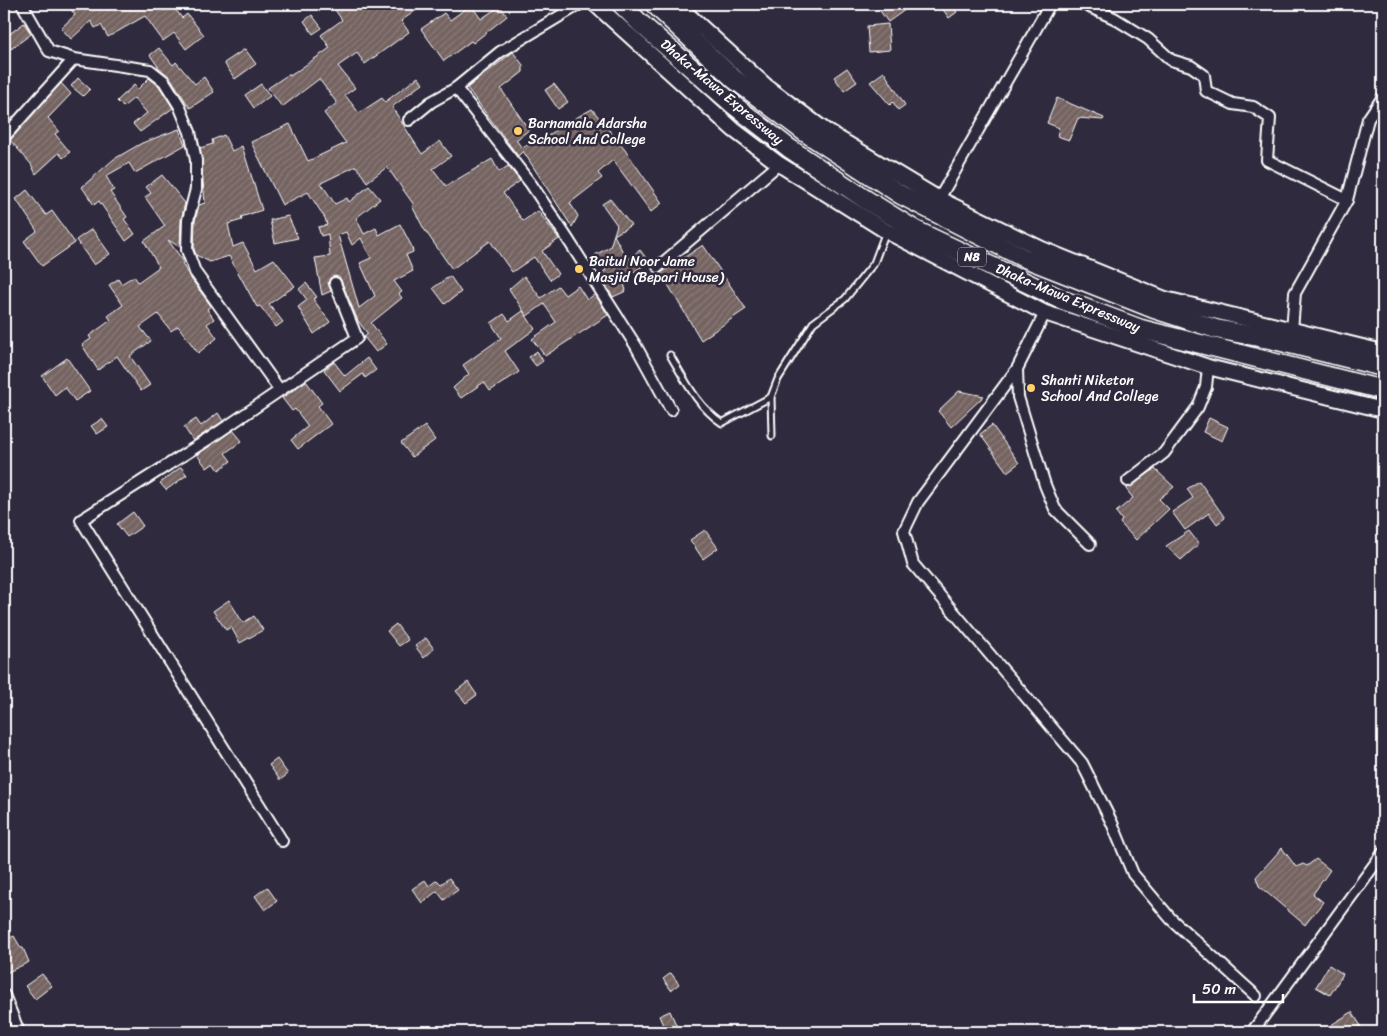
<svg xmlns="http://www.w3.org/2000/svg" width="1387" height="1036" font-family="Sriracha,sans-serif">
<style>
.building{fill:url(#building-hatch);stroke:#fff;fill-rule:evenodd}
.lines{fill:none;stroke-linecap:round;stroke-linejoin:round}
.service-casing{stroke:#fff;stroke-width:9}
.minor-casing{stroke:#fff;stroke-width:14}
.secondary-casing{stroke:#fff;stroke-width:18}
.motorway-casing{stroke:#fff;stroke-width:21}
.service{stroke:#2f2a3d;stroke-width:5}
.minor{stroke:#2f2a3d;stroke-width:10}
.secondary{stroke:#2f2a3d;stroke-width:14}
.motorway{stroke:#2f2a3d;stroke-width:18}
.poi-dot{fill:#ffd166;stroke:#2f2a3d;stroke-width:2}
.labels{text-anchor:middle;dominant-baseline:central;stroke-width:5;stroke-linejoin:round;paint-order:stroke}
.shield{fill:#2f2a3d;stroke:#c1bfc5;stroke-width:1}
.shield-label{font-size:12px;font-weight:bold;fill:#fff}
.street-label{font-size:14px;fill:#fff;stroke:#2f2a3d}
.poi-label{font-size:14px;fill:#fff;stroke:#2f2a3d;text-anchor:start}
</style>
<defs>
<pattern id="building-hatch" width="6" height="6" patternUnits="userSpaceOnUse" patternTransform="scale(1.25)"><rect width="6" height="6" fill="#746361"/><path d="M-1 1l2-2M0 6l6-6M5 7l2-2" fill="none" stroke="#897a79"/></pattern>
</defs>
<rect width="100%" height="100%" fill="#2f2a3d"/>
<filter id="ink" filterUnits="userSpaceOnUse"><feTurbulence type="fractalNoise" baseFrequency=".02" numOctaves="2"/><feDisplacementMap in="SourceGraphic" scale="10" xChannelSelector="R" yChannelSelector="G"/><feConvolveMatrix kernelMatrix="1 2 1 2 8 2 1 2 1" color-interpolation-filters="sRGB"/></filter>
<g filter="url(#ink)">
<g class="building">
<polygon points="67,4 159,4 164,11 172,5 182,18 187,14 204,35 186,49 174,33 163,41 145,16 108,37 101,25 95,28 91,21 71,39 61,28 75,15"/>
<path d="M331,4h94l-24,17 8,11 -44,32 -8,-11 -19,13 17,22 -10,7 14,18 23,-15 3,4 33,-25 5,6 -31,24 30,47 18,-13 11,15 -18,13 13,17 46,-27 7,13 9,-6 12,15 -17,12 20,28 15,-10 21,28 -17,12 16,23 -8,6 -16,-23 -22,15 -22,-31 -38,28 -28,-40 -12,-23 2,-1 -27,-38 -20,15 -11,-16 -35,17 14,21 12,-6 2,4 20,-16 11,13 -24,19 8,16 12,-6 3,7 21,-11 12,23 1,5 -7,3 7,16 -19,10 8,11 -3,2 3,4 -31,25 16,21 -11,8 -12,-15 4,-3 -10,-13 -18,-43 -5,-2 -5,2 -2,5 3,8 -9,4 -7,-37 15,-2 -2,-22 -7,2 -3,-9 9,-2 -2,-7 -17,-26 -26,13 -31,-63 39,-18 18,37 38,-18 -22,-30 13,-10 -18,-24 -37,28 -14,-19 21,-14 1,2 40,-28 -9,-13 21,-15zM346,232l6,13 9,-7 10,20 -11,5 15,33 -16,12 -21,-73z"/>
<polygon points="875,4 913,4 888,22"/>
<polygon points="939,4 951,4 957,12 949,18"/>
<polygon points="471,5 481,19 500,6 507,16 473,43 471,41 444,61 421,29 444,13 450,20"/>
<polygon points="312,15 322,28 313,34 304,21"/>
<polygon points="24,23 31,34 11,49 4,38"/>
<polygon points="888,24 890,50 869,52 867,26"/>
<polygon points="159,48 173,65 176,62 195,84 204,77 214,92 190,108 170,77 159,68 150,55"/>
<polygon points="245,49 256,64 235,79 224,63"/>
<polygon points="513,52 523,65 523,72 501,89 529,130 516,140 522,148 536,140 538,143 563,125 592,109 625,150 662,203 651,212 613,160 598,173 602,178 570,203 578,216 572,227 523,151 518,156 467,88"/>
<polygon points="847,68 857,82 844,91 834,77"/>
<polygon points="884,72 905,105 898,110 893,102 890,105 870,82"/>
<polygon points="78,78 90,89 83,96 71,86"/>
<polygon points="149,78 159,86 173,108 140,132 133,124 147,113 134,98 123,107 117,101 134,85 138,89"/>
<polygon points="61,83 71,94 48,118 59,131 55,134 70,152 63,158 59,153 36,174 31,164 10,140"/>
<polygon points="261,84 270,96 254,108 245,95"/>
<polygon points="554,84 568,102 558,109 545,90"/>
<polygon points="1057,98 1104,118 1103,120 1078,118 1069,140 1057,136 1059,128 1047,123"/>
<polygon points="179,129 185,145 135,173 129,163 106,176 114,190 110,192 127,217 124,219 135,234 126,241 99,201 94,205 82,187 114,159 142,143"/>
<polygon points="224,135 232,151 242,146 262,210 241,217 242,220 228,224 233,247 243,243 257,269 274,259 295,286 269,304 283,322 276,327 260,306 257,307 229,256 210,262 196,255 194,249 195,221 199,205 205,203 200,148 213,144 212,140"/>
<polygon points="162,175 185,203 181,220 180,247 168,240 184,262 182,263 189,276 211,306 207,309 214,319 207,324 217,338 198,353 178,326 171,331 158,314 140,327 151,341 130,356 150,385 141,391 117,356 98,370 82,345 91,339 89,336 111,320 108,316 123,305 109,285 118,279 121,284 134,276 138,282 159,267 144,241 165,226 145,197 151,193 146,187"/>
<polygon points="27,190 46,215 52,211 75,243 42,266 24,241 37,231 16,199"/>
<polygon points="610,199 631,225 614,235 627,260 640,250 649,262 623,279 626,291 613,297 602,279 603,278 600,274 606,270 595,255 610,247 617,225 602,204"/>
<polygon points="288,216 298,238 275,243 270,220"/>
<polygon points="92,229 110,254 94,265 76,240"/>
<polygon points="703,245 746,309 701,340 661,273"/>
<polygon points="450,276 461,292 445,304 433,288"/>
<polygon points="524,276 541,298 558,286 565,295 578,286 587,300 595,294 608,315 545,356 532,339 556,322 544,304 527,316 509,289"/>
<polygon points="306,283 317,297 313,299 330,322 314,334 298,307 307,300 299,289"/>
<polygon points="523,311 535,329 505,351 519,372 490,391 484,382 461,398 453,388 469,374 463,365 501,338 491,323 504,314 509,321"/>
<polygon points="537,351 543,361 536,366 529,357"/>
<polygon points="67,358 90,391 75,401 65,387 55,395 42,376"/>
<polygon points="367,358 376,370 365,378 363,374 340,391 324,370 334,362 345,376"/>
<polygon points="306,381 322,403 318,406 331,424 298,449 291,440 308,426 295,409 292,411 282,398"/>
<polygon points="959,391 984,396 951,427 938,411"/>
<polygon points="218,413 223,421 193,441 184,427 196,419 201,426"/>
<polygon points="1209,418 1228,427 1222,441 1203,432"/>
<polygon points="102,419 108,427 97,434 91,426"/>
<polygon points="992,425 1019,463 1007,472 980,434"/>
<polygon points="425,426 435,440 412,457 401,443"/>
<polygon points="233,430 242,441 225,453 231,461 219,470 214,463 207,468 197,455"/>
<polygon points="181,467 187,475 166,490 160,483"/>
<polygon points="1155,469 1174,487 1159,499 1169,509 1136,540 1120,523 1122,520 1116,512 1133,498 1126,489"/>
<polygon points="1199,481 1225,518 1217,524 1209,513 1185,530 1172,512 1193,498 1187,489"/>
<polygon points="133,512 143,526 127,537 117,524"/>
<polygon points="705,530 718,548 703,559 690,540"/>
<polygon points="1189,531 1199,544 1181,560 1166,546"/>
<polygon points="229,600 243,623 254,616 263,630 240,643 231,627 226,630 213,611"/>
<polygon points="396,624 408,640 399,646 387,631"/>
<polygon points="426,638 434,649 424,658 415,646"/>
<polygon points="468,682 477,695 466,703 456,691"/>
<polygon points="277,759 288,774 280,780 269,765"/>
<polygon points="1282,848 1296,867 1303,864 1307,866 1316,859 1330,870 1313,894 1323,902 1305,925 1259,886 1256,877"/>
<polygon points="449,878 458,890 444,900 437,891 422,903 412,889 425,880 429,886 437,880 441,884"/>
<polygon points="267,887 277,901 265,910 255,896"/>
<polygon points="14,936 21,948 23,948 29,962 4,974 4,941"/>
<polygon points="1329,965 1343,974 1330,995 1316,987"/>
<polygon points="671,973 679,984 671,990 663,979"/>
<polygon points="42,974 52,986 35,999 25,986"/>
<polygon points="670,1011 678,1029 666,1032 659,1016"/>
<polygon points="1352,1012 1361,1026 1351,1032 1335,1032 1331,1025"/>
</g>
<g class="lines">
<defs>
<g id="service">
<path d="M670,355c15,25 27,51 52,68l49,-26"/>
<polyline points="772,436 771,397 778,379 813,323 845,299 874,263 886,231"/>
</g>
<g id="minor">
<polyline points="22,4 49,51 74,59 150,70 164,81 179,105 190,132 196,160 196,189 188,220 187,250 195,272 279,389"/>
<polyline points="1083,4 1114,18 1148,39 1171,60 1191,66 1204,75 1206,91 1233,104 1253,107 1270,118 1267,160 1347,200"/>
<polyline points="456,88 531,184 567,238 636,346 671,410"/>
<polyline points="409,120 431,102 456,88 500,52 580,4"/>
<polyline points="4,137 74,59"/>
<polyline points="939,199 1050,4"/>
<polyline points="658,267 779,164"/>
<polyline points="1045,313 1017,369 1018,397 1045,485 1055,509 1090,544"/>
<polyline points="1292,330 1295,293 1347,200 1368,119 1383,97"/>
<polyline points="1017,369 918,502 904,531 913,564 1082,763 1112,823 1133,874 1171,919 1256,996"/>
<polyline points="1128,481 1164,453 1198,407 1206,387 1208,367"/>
<polyline points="282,841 81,520 207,440 357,338 335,283"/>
<polyline points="4,995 19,1032"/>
<polyline points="1252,1032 1383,853"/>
</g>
<g id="secondary">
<polyline points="595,4 734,130 779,164 886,231 1045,313 1208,367 1383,410"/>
<polyline points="676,4 766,86 826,131 939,199 1042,249 1165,299 1383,352"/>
</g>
<g id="motorway">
<polyline points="621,4 640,23 735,106 789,148 865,199 915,230 1063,300 1141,329 1383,390"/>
<polyline points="654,4 734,79 806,133 901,195 1022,257 1154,309 1216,329 1274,340 1383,367"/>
</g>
</defs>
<use href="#service" class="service-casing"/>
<use href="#minor" class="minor-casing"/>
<use href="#secondary" class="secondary-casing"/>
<use href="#motorway" class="motorway-casing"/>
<use href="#service" class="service"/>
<use href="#minor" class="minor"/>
<use href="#secondary" class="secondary"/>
<use href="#motorway" class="motorway"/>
</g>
</g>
<g class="poi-dot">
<circle cx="518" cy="131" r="5"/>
<circle cx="579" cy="269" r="5"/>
<circle cx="1031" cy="388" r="5"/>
</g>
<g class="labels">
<rect class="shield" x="958" y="247.5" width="28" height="19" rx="4"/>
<g class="shield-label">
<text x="972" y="257">N8</text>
</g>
<g class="street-label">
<text transform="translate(722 92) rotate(40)">Dhaka-Mawa Expressway</text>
<text transform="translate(1068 298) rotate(23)">Dhaka-Mawa Expressway</text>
</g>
<g class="poi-label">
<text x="528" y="123">Barnamala Adarsha<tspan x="528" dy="16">School And College</tspan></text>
<text x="589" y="261">Baitul Noor Jame<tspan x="589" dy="16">Masjid (Bepari House)</tspan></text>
<text x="1041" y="380">Shanti Niketon<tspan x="1041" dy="16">School And College</tspan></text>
</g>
</g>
<rect width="1387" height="1036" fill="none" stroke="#2f2a3d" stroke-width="20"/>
<rect x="10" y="10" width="1367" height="1016" fill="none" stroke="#fff" stroke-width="2" filter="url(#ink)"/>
<path d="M1194 994v8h89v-8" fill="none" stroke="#ffffff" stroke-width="2.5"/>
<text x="1202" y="994" font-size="15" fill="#ffffff" stroke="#2f2a3d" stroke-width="4" paint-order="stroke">50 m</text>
</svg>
